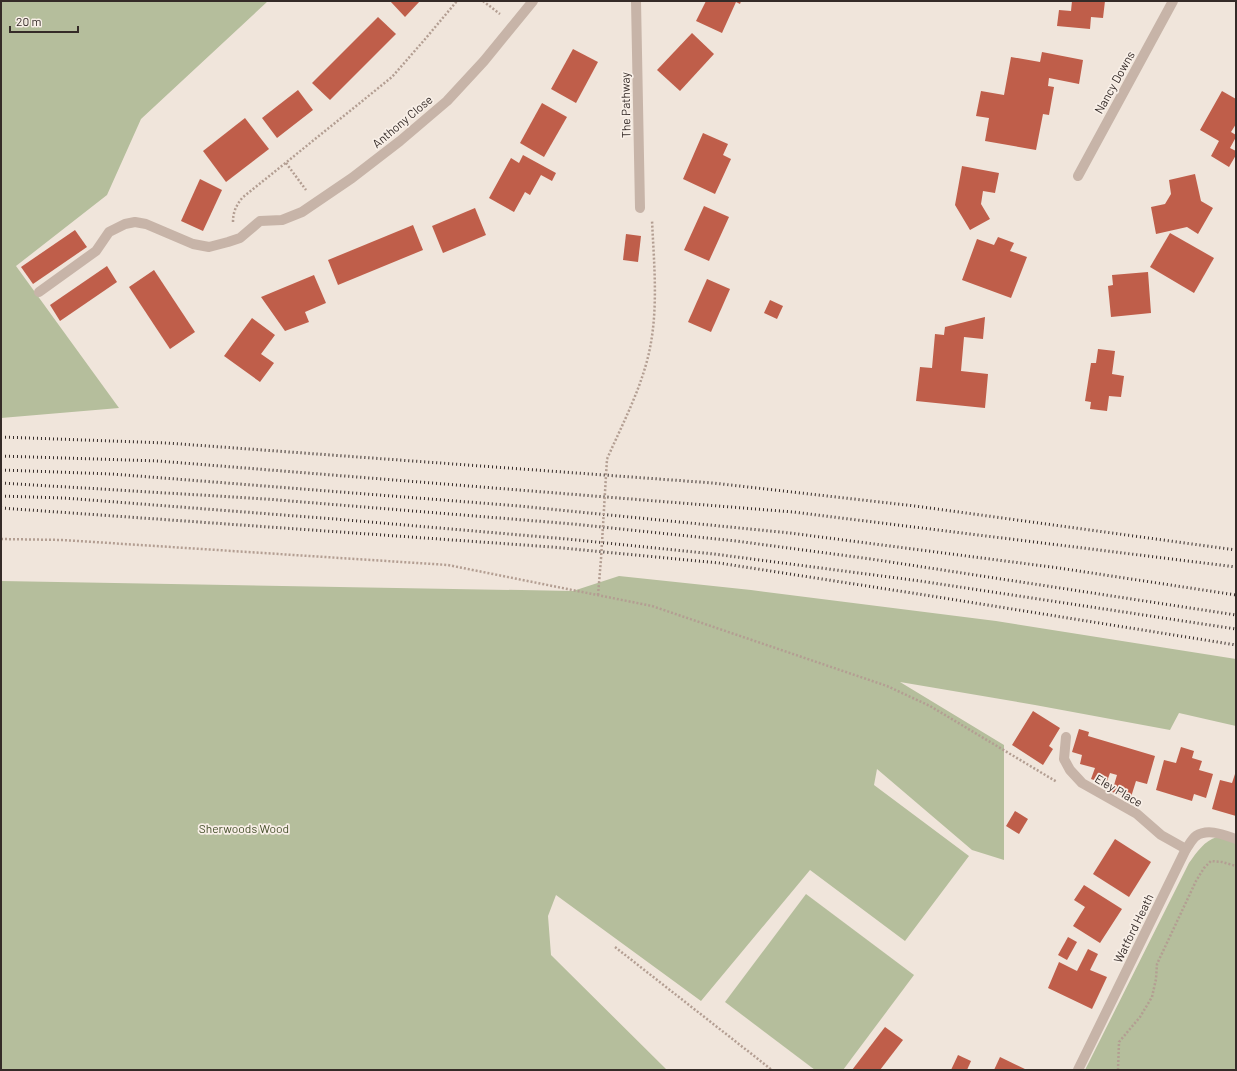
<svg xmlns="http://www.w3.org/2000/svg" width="1237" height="1071" font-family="Barlow,sans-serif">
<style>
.green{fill:#b5be9c}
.building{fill:#bf5e4a}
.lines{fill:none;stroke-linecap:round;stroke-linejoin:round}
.path{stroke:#b39e92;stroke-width:2.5;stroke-dasharray:2 2;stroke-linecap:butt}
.minor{stroke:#c7b4a8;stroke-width:10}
.rail{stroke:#352b28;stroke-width:3;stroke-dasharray:1 3;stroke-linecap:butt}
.path-bridge{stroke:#b39e92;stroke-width:2.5;stroke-dasharray:2 2;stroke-linecap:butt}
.labels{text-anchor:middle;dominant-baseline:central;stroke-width:3.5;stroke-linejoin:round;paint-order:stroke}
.street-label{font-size:12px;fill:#352b28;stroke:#f8efe7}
.park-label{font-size:12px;fill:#47512d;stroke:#f8efe7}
</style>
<rect width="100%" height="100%" fill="#f0e5db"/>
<g class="green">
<polygon points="1,1 268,1 141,119 107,195 16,266 119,408 1,418"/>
<polygon points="619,576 751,590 996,621 1236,659 1236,726 1179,713 1170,730 1035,705 900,682 1004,745 1004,860 972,850 877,769 874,785 969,856 905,941 810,870 701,1001 556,895 548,916 551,955 667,1070 1,1070 1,581 573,591"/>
<path d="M1217,837l19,5v228h-151l104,-207c8,-11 15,-22 28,-26z"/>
<polygon points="806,894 914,975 843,1070 815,1070 725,1002"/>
</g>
<g class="building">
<polygon points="390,1 420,1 405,17"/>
<polygon points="706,1 741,1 740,4 736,2 722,33 696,21"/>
<polygon points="1072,1 1105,1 1103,18 1091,17 1090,29 1057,26 1059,10 1071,11"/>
<polygon points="378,17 396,34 330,100 312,83"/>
<polygon points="692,33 714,54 680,91 657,70"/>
<polygon points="573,49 598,62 576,103 551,89"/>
<polygon points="1042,52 1083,60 1079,84 1049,78 1048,86 1054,87 1049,115 1043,114 1036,150 985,141 989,118 976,116 981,91 1004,95 1011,57 1040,62"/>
<polygon points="298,90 313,110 277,138 262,118"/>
<polygon points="1222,91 1236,99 1236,124 1231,132 1236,135 1236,137 1230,148 1236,151 1236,155 1229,167 1211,156 1219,141 1200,130"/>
<polygon points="542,103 567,117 544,157 520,143"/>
<polygon points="245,118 269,149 226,182 203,151"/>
<polygon points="703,133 728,144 723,155 731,159 715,194 683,179"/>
<polygon points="523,155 556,173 552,181 541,175 530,195 525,192 514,212 489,198 511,158 519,163"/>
<polygon points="962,166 999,173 995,193 983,191 981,204 990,219 970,230 955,205"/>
<polygon points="1195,174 1201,201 1213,208 1198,234 1187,227 1156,234 1151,207 1165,204 1171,194 1169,180"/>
<polygon points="200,179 222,190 203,231 181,221"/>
<polygon points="704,206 729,217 709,261 684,250"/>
<polygon points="475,208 486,235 443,253 432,226"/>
<polygon points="413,225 423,250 338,285 328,260"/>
<polygon points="75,230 87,247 33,284 21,267"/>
<polygon points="1170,233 1214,258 1194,293 1150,267"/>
<polygon points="626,234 641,236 638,262 623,260"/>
<polygon points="998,237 1014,243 1010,251 1027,257 1011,298 962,280 977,239 994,245"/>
<polygon points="107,266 117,282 60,321 50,305"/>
<polygon points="154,270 195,332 170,349 129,287"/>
<polygon points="1148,272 1151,313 1111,317 1108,286 1113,285 1112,275"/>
<polygon points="314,275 326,303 305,312 309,322 285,331 261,297"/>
<polygon points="707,279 730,289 711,332 688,322"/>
<polygon points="770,300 783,306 777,319 764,313"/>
<polygon points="985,317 983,339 964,337 961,371 988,374 985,408 916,401 920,367 932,368 935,334 944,335 945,327"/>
<polygon points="252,318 275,335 261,354 274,363 260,382 224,356"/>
<polygon points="1098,349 1115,351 1112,374 1124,376 1121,397 1109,396 1107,411 1090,409 1091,402 1085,401 1091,363 1096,363"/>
<polygon points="1033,711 1060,728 1049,746 1053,749 1043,765 1012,745"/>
<polygon points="1079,729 1089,732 1088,736 1155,756 1147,784 1136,781 1131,797 1112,792 1117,775 1110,773 1106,784 1091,779 1095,768 1080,764 1082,755 1072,752"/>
<polygon points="1181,747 1194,751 1192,758 1202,761 1199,770 1213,774 1206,798 1194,794 1192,801 1156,790 1164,760 1176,763"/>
<polygon points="1235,774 1236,774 1236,816 1212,809 1220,780 1232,783"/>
<polygon points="1015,811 1028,819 1019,834 1006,826"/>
<polygon points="1115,839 1151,862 1129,897 1093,874"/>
<polygon points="1084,885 1122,909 1100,943 1073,926 1085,907 1074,900"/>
<polygon points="1068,937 1077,942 1067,960 1058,955"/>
<polygon points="1088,949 1098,954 1090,970 1107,977 1092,1009 1048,988 1059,962 1077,971"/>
<polygon points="885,1027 903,1040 880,1070 852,1070"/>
<polygon points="958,1055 971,1061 967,1070 951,1070"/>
<polygon points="1000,1057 1027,1070 994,1070"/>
</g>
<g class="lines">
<g class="path">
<polyline points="483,1 500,14"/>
<polyline points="286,163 306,190"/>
<path d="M233,222c0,-10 3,-16 9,-24l150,-121 34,-39 31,-37"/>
<path d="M607,459c15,-34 32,-66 41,-102 11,-45 6,-92 4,-137"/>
<polyline points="1,539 63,540 448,565 652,606 887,686 930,706 1057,782"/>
<polyline points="598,595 601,559"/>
<polyline points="615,947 772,1070"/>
<polyline points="1118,1070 1119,1042 1140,1017 1152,997 1156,979 1157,964 1196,881 1204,868 1211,861 1222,862 1236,866"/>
</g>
<g class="minor">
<polyline points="636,1 640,208"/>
<polyline points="1078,176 1173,1"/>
<polyline points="39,292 96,251 109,232 125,224 135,222 146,224 193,244 209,247 228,242 240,238 260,221 282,220 302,212 352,178 400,141 447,101 484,61 533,1"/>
<polyline points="1066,737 1064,759 1070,770 1082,783 1137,814 1161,835 1186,849"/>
<path d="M1078,1070l108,-221c3,-4 6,-10 10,-13 12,-8 28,-1 40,3"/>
</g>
<g class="rail">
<polyline points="1,437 167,443 713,483 915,506 1236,550"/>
<polyline points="1,456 158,461 793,512 1236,567"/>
<polyline points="1,470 112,474 519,506 790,533 1059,568 1236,595"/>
<polyline points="1,483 266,499 573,524 736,541 871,559 1236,615"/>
<polyline points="1,496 64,498 335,519 567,539 714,554 920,581 1236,629"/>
<polyline points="1,508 552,547 719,563 925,595 1236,645"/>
</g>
<polyline class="path-bridge" points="601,559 607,459"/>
</g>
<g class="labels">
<g class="street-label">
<text transform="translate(1114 82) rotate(-61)">Nancy Downs</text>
<text transform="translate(625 105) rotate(-91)">The Pathway</text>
<text transform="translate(402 121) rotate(-40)">Anthony Close</text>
<text transform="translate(1119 790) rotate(30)">Eley Place</text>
<text transform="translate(1133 928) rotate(-64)">Watford Heath</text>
</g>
<g class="park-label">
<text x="244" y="828">Sherwoods Wood</text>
</g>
</g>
<rect width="1237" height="1071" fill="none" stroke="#352b28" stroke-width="4"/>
<path d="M10 26v6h68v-6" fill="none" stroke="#352b28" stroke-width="2"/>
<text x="16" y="26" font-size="12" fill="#352b28" stroke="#f8efe7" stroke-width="3" paint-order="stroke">20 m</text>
</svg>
